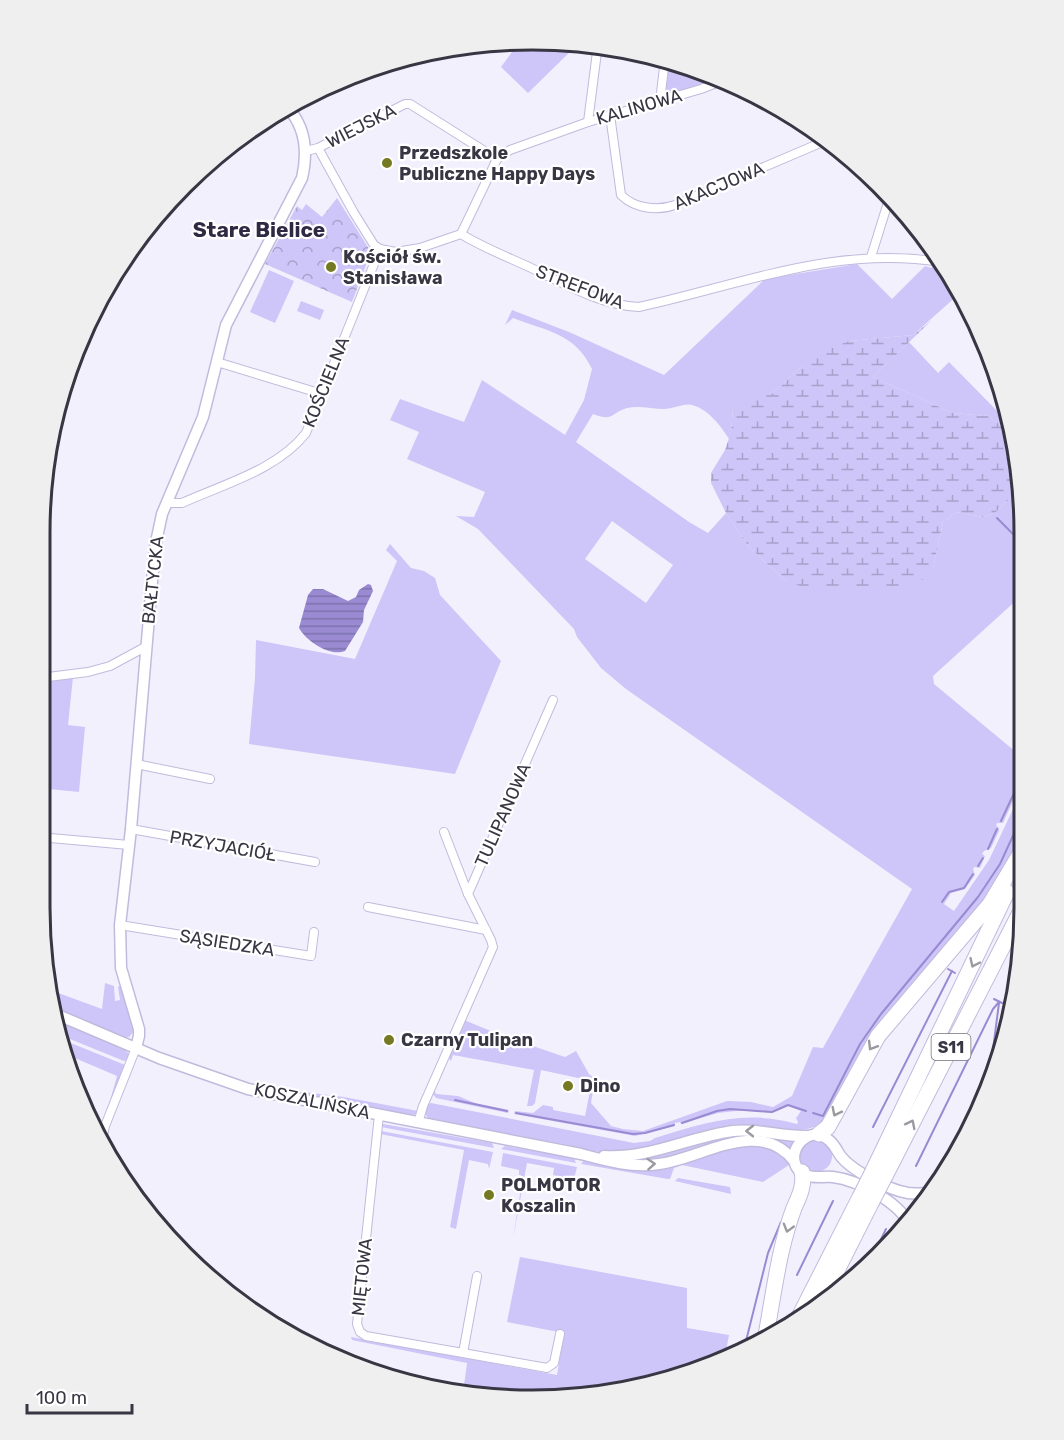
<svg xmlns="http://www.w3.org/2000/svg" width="1064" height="1440" font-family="Rubik,sans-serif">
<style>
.green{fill:#cec5f8;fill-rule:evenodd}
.wetland{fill:url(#wetland-marsh)}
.park{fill:url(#park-crowns)}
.water{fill:url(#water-rules)}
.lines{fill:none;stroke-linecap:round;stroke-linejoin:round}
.stream{stroke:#998ad2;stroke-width:2}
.street-casing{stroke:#c0bbdc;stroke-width:10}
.secondary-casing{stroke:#c0bbdc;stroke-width:13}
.highway-casing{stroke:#c0bbdc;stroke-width:17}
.street{stroke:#fff;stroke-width:8}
.secondary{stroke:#fff;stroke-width:10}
.highway{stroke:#fff;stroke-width:15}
.highway-bridge-casing{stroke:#c0bbdc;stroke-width:17;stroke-linecap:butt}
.highway-bridge{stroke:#fff;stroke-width:15}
.oneway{stroke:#9c9aa1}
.poi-dot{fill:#747922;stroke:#fff;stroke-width:2}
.labels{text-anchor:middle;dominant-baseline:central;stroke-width:4.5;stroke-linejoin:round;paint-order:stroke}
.shield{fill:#fff;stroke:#74727b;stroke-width:1.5}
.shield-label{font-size:16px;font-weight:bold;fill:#383643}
.street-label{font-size:18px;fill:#383643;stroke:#fff}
.poi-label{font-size:18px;font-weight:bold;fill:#383643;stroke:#fff;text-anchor:start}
.quarter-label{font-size:21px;font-weight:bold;fill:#2f2943;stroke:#fff}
.rim{fill:none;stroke:#383643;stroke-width:3}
</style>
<defs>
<pattern id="wetland-marsh" width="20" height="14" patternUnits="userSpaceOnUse" patternTransform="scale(1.5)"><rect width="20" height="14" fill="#cec5f8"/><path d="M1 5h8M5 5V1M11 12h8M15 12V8" fill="none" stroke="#a8a1ca"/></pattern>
<pattern id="park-crowns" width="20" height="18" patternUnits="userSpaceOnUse" patternTransform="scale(1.5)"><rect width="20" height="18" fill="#cec5f8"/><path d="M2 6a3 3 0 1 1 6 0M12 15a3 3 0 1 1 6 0" fill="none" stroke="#a8a1ca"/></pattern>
<pattern id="water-rules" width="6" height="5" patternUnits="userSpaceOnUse" patternTransform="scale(1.5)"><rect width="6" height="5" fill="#998ad2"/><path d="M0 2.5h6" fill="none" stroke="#7e72ac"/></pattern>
</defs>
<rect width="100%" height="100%" fill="#f3f0fe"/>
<g class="green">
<polygon points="517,41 579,43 528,93 501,67 517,45"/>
<polygon points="669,60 691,65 707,73 700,86 663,95"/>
<path d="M857,264l35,35 33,-33 6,2 4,-4 7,1 17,29 -46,41 -64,6 -49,27 -28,26 -39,14 -2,24 -2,7c-8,-13 -21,-30 -37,-34 -8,-2 -19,4 -28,4 -12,0 -25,-4 -37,-1 -17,5 -13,14 -34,6l-17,28 113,80 19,11 18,-20 22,33 38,35 147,-13 10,-46 13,-10 27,5 12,-4 26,-25 1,107 -89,81 1,8 89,74v21l-20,44h-6l-1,2 3,3v3l-8,17 -7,3 -2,3 3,2 -5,12 -6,-1 -1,2 2,6 -10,14 -14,4 -7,11 10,7 35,-51 34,-72v45l-25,49 -174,239c-23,19 -56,2 -84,3 -42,3 -81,26 -124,29 -18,1 -40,-7 -58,-10 -44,-8 -87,-16 -130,-25l-4,-5 3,-8 4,-2 203,40 16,-2 5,-3c50,-15 89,-29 142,-14l1,-2 -2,-4 5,-7 -13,-5 -17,7 -26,-3 -27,3 -37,11 -1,-2 -5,1v3l-40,10 -121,-22 1,-3 18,2 10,-8 10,2v3l32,6 7,-35 -51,-11 -6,33 -3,3h-5l7,-36 -81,-15 -2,6 -3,-4 16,-37 34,14 67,23 11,-6 13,23 6,5 -4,24 20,23 12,3 20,2 84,-30 24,1 22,5 19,-11 21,-49 10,1 89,-159 -286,-200 -25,-21 -24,-31 -3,-8 -96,-100 -22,-13 18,1 11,-25 -78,-33 12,-27 -29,-12 10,-21 64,23 18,-42 83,55 19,-35 8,-31c-17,-36 -46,-38 -79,-51l-8,7 7,-15 57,22 95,43 101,-96zM612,521l61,44 -27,38 -61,-44z"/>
<polygon points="269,270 294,281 275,323 250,312"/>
<polygon points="301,301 324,310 320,320 297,311"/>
<polygon points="909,342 938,373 949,362 1005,419 1007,417 1012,436 1008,431 988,416 953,413 873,377"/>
<polygon points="390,544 411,568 424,571 435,578 440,595 501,661 455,774 249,744 255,678 256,640 355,659 397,561 386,550"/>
<polygon points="73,677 68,725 85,727 79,792 39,788 40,681"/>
<polygon points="105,983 114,986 115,1001 120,1000 118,987 121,985 134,1022 134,1031 129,1037 122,1037 52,1007 50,990 102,1009"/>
<polygon points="54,1019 125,1050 129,1054 129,1059 124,1061 55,1033"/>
<polygon points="56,1037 125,1065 104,1122 117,1076 63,1053"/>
<polygon points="434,1090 436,1094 458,1096 475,1103 509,1110 508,1113 436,1098 433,1094"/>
<polygon points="305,1092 344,1097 418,1111 416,1114 409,1116 295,1093"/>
<polygon points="383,1124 492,1143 494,1148 381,1127"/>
<polygon points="381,1131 493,1152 489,1169 488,1164 469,1160 456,1229 450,1227 464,1150 380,1134"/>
<polygon points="753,1134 793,1141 789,1149 780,1143 731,1139 712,1143 679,1157 654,1162 623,1159 732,1135"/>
<circle cx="816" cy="1156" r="16"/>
<polygon points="505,1146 574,1158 576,1163 501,1149"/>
<path d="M744,1146c19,0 31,3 45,16v3l-26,17 -81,-17 -8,3 -4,11h-2l-87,-15 3,-4 33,6z"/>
<polygon points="503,1153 577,1167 574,1179 553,1175 554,1168 527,1163 513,1239 520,1194 516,1191 521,1175 519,1175 519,1170 501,1166"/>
<polygon points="678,1178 730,1187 731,1194 675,1181"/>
<polygon points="520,1257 687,1288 687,1328 729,1335 725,1357 691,1375 565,1400 463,1393 467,1363 352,1340 351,1337 557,1375 564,1333 507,1322"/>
</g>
<polygon class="wetland" points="933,319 873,377 953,413 988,416 1008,431 1012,436 1021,467 1021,488 995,513 983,517 956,512 943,522 933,568 925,579 894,587 803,587 786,581 748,546 726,513 711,483 711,473 725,450 731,432 733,408 755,392 772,394 800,368 827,350 849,341 913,335"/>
<polygon class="park" points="337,198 371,252 352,302 265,264 297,206 302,210 306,204 322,217"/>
<path class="water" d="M368,584l3,1 2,6 -9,19 -1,12 -18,29c-15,6 -39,-10 -46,-23l9,-33 5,-6h10l25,12 8,-4 3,-7z"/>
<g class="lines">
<g class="stream">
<polyline points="997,518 1014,535 1021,549"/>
<polyline points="1001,821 1023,774"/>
<polyline points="988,849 997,829"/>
<polyline points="978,866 983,858"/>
<polyline points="942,902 949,892 964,888 973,874"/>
<polyline points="948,969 955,973"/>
<polyline points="994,999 1002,1003"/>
<polyline points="455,1100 507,1111"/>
<polyline points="516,1113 633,1134 645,1133 674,1125"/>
<polyline points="813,1113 823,1116 860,1044 881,1014 978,897 1000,864 1023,814"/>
<polyline points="682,1123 717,1111 730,1109 772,1112 788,1105 806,1111"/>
<polyline points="873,1127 952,971"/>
<polyline points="916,1166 993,1009 999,1002"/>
<polyline points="944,1172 980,1099 992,1057 999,1003"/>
<polyline points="868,1266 886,1229"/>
<polyline points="797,1275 833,1201"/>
<polyline points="745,1345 768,1253 781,1222"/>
</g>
<defs>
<g id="street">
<polyline points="660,101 665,59"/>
<path d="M610,115l11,80c14,14 37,16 54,10l150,-64"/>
<polyline points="588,122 598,44"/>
<polyline points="318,148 354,213 374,245 380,249 396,252 420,248 461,234"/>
<polyline points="306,151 318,148 405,104 410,104 497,159"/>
<path d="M461,234c21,13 44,22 66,32 34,16 75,40 112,41 102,-22 195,-62 302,-45"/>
<polyline points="461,234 497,159 510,150 588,122 701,89 724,80"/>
<polyline points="871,257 890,196"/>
<polyline points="217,362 322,394"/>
<path d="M166,503h16c42,-19 95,-33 124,-70l74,-184"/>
<polyline points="40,678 88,672 110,666 147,646"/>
<polyline points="136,764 210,779"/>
<polyline points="131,829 315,862"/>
<polyline points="444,832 468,894"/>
<polyline points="39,837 129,845"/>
<polyline points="368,907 486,930"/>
<polyline points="120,925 311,956 314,932"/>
<polyline points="379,1115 357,1324 360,1332 366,1336 463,1353 477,1276"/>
<polyline points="418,1123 423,1106 493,947 491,940 468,894 553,700"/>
<polyline points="101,1145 105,1126 136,1048"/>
<polyline points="463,1353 547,1368 554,1363 560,1334"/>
</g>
<g id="secondary">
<path d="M53,1013l106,45 89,31 333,65c26,7 51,14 78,10 42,-5 100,-48 135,-3"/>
<path d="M136,1048l3,-12v-7l-18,-61 -1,-43 11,-96 24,-282 7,-33 41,-97 23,-92 76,-147c6,-26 4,-51 -15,-71"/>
<path d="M604,1156c45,3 85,-19 129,-25 25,-3 49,6 74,5"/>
<path d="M909,1224c-10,-22 -52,-44 -76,-47 -9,-1 -18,2 -27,-2 -32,-15 8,-67 32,-23 9,17 51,38 70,41 8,1 15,0 23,0"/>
</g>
<g id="highway">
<polyline points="1001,1053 1018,978"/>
<polyline points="819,1134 828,1127 878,1036 990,904 1023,849"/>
<polyline points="873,1171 1007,892"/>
<polyline points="885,1176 1024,905"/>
<polyline points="819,1306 871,1203"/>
<polyline points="799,1317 860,1197"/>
<path d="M766,1335c8,-43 13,-87 28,-127 5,-11 11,-23 8,-36"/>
</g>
</defs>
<use href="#street" class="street-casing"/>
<use href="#secondary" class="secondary-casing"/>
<use href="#highway" class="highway-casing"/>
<use href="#street" class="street"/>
<use href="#secondary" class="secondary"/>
<use href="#highway" class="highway"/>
<defs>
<g id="highway-bridge">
<polyline points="860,1197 873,1171"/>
<polyline points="871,1203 885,1176"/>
</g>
</defs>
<use href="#highway-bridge" class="highway-bridge-casing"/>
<use href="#highway-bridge" class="highway-bridge"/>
</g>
<defs><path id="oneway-chevron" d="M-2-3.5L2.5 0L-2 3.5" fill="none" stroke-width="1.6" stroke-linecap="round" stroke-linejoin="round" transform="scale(1.5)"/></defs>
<g class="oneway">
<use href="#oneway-chevron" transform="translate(974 963) rotate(115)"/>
<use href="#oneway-chevron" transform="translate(872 1046) rotate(121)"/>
<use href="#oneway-chevron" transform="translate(836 1112) rotate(117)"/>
<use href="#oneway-chevron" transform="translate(911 1124) rotate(-63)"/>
<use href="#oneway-chevron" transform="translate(750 1131) rotate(-180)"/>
<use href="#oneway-chevron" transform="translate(651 1164) rotate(-4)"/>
<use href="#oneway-chevron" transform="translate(788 1228) rotate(106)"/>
</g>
<g class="poi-dot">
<circle cx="387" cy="163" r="6"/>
<circle cx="331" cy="267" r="6"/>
<circle cx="389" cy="1040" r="6"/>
<circle cx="568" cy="1086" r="6"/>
<circle cx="489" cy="1195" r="6"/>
</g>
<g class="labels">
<rect class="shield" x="931.5" y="1034" width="39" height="26" rx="4.5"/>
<g class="shield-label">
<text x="951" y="1047">S11</text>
</g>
<g class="street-label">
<text transform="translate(639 107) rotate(-16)">KALINOWA</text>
<text transform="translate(361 126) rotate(-27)">WIEJSKA</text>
<text transform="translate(719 186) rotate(-23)">AKACJOWA</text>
<text transform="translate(580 287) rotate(21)">STREFOWA</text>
<text transform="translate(326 382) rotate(-68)">KOŚCIELNA</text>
<text transform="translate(153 580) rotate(-84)">BAŁTYCKA</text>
<text transform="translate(503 815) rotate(-66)">TULIPANOWA</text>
<text transform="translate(223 846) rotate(10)">PRZYJACIÓŁ</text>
<text transform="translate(227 943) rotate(9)">SĄSIEDZKA</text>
<text transform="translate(312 1101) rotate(12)">KOSZALIŃSKA</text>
<text transform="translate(362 1277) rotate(-84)">MIĘTOWA</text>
</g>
<g class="poi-label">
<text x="399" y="153">Przedszkole<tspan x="399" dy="21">Publiczne Happy Days</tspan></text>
<text x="343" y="257">Kościół św.<tspan x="343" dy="21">Stanisława</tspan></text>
<text x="401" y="1040">Czarny Tulipan</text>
<text x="580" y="1086">Dino</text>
<text x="501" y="1185">POLMOTOR<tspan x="501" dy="21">Koszalin</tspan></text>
</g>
<g class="quarter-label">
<text x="259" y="229">Stare Bielice</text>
</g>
</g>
<path d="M0 0H1064V1440H0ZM532 50H532A482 482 0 0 1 1014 532V908A482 482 0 0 1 532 1390H532A482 482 0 0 1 50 908V532A482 482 0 0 1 532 50Z" fill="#efeff0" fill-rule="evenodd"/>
<path class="rim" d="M532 50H532A482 482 0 0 1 1014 532V908A482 482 0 0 1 532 1390H532A482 482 0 0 1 50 908V532A482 482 0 0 1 532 50Z"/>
<path d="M27 1404v9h105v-9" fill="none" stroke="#383643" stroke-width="3"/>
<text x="36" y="1404" font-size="18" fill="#383643" stroke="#ffffff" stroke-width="4.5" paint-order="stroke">100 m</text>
</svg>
